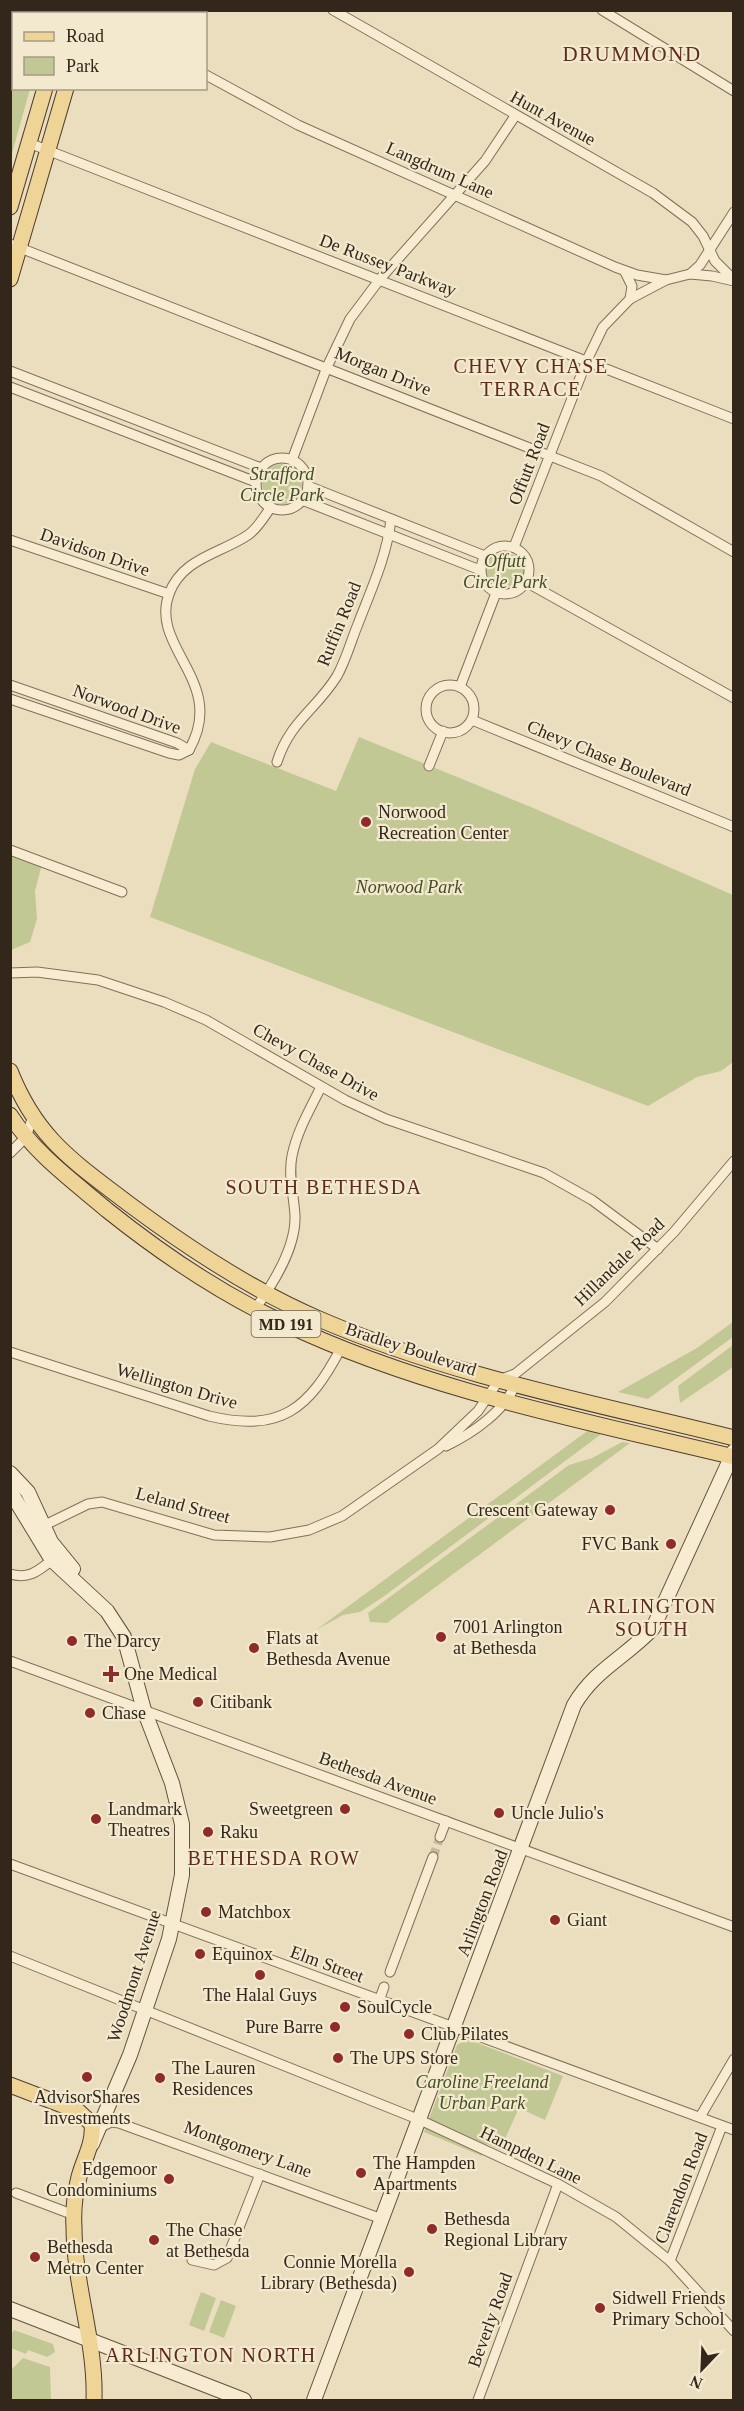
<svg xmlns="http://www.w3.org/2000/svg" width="744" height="2411" font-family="Georgia,serif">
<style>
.green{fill:#c2c894}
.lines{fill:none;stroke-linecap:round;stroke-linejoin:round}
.street-tunnel{stroke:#c6b99e;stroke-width:9;stroke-dasharray:9 4.5;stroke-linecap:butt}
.street-casing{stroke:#836f58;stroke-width:11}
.secondary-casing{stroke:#64513c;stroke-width:16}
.primary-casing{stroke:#503e2d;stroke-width:17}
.street{stroke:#f7ecd1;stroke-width:9}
.secondary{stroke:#f7ecd1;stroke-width:14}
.primary{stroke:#eed497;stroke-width:15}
.poi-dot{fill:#8f2c2b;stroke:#f3e9ce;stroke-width:2}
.labels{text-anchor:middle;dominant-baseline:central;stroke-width:4.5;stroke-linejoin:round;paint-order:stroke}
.shield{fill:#f3e9ce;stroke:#6d6151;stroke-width:1.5}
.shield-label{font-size:16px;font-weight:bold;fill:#33271c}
.street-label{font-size:18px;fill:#33271c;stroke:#f3e9ce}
.park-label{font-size:18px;font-style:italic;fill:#434e24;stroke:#f3e9ce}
.poi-label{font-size:18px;fill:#33271c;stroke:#f3e9ce;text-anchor:start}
.neighbourhood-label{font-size:20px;letter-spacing:1.5px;fill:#5d2c1e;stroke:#f3e9ce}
.quarter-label{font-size:21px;letter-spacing:1.5px;fill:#5d2c1e;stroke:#f3e9ce}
</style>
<rect width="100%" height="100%" fill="#ebdebf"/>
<g class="green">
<polygon points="11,10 52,11 51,13 14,14 14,88 30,89 11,157"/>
<circle cx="282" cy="484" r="20"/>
<circle cx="505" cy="572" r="19"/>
<polygon points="359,737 531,807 733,895 733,1062 721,1071 697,1077 648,1106 150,917 195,769 211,742 336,791"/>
<polygon points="10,855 42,864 35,891 37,919 30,942 11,950"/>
<polygon points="733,1322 733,1337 648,1399 618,1392 697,1348"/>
<polygon points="733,1345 733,1367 680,1403 678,1386"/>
<polygon points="590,1429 604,1432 383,1597 360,1612 343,1615 316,1630"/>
<polygon points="622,1442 630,1443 387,1623 370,1622 368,1613 569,1465 592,1458"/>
<polygon points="467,2039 563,2076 545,2120 519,2108 500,2150 487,2144 482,2156 424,2132 457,2045"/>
<polygon points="201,2292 216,2298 204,2331 189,2325"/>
<polygon points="221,2300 236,2306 224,2338 209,2332"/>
<polygon points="14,2330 53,2344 55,2352 47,2357 28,2350 26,2354 11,2348 11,2335"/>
<polygon points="23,2358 50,2367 51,2400 11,2400 11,2370"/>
</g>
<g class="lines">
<polyline class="street-tunnel" points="433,1857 440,1837"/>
<defs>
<g id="street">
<polyline points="333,10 653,193 692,222 703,236 715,261 734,280"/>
<polyline points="602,10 734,91"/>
<polyline points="206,75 298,125 615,267 637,275 666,280"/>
<polyline points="29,143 734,419"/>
<polyline points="10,244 601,476 734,552"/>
<polyline points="625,272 632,286 630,299"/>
<polyline points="690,274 712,276 734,281"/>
<polyline points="10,371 261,468"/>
<polyline points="10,387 256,482"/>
<circle cx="282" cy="484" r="26"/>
<polyline points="292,460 327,367 350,319 380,279 485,161 515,116"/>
<polyline points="308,486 485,556"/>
<polyline points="302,500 480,570"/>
<polyline points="10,540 169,594"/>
<circle cx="505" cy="570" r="24"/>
<polyline points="514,547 587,360 603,327 630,299 666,280 690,274 700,265 734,212"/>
<polyline points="526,582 734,698"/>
<polyline points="10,685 177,743 189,750"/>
<circle cx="450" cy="709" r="24"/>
<polyline points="460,687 496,593"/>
<polyline points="10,699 169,753 179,755 189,750"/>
<polyline points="472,720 734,827"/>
<path d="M189,750c39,-68 -40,-102 -20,-156 13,-36 51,-40 79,-59 10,-7 16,-18 23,-28"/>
<path d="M277,762c13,-41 39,-52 60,-86 9,-16 14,-35 21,-52 13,-34 29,-68 33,-105"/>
<polyline points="429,766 443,731"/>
<polyline points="10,850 122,892"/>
<polyline points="10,973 37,972 98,980 164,1002 206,1020 345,1100 386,1119 544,1173 592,1200 658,1249"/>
<polyline points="10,1153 26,1137 32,1119"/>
<path d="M255,1309c18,-25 41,-61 40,-93 -1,-20 -7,-41 -3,-60 5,-25 18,-47 29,-69"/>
<path d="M10,1352l199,64c72,17 100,-7 132,-68"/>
<path d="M446,1446c27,-13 59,-35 70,-63"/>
<polyline points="45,1525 88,1504 102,1502 214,1535 270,1537 309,1530 342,1516 438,1449 478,1411 499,1380 515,1374 605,1302 674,1232 734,1161"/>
<path d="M10,1574c21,6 30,-5 46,-17"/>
<polyline points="10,1661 734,1927"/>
<polyline points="440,1837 446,1821"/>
<polyline points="10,1864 734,2130"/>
<polyline points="10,1956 420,2120 558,2184 616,2217 670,2261 734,2331"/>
<polyline points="390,1972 433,1857"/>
<polyline points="379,2001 384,1987"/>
<polyline points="700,2117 734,2059"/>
<polyline points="101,2127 111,2122 119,2123 382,2219"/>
<polyline points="16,2193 74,2215"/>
<polyline points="192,2260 214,2265 227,2258 260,2174"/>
<polyline points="670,2261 722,2126"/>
<polyline points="478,2400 558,2184"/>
</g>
<g id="secondary">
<polyline points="10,1473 28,1492 51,1542 73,1569"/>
<polyline points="10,1491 52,1560 107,1611 124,1637 144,1710 172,1783 182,1824 182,1875 169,1939 130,2055 92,2144"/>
<polyline points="10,2309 244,2400"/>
<path d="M314,2400l260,-695c21,-36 52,-48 79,-77l81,-177"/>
</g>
<g id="primary">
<polyline points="66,14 67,10"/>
<polyline points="87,14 88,10"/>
<polyline points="10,207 45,88"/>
<polyline points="10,279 66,88"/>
<path d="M10,1071c27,68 63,90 119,133 59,44 122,86 190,115 132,57 275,84 415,119"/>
<path d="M10,1115c25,39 63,66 97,95 55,44 116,85 179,114 139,66 299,97 448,133"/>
<path d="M10,2085l68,26 14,13c2,20 -8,34 -13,53 -4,16 -6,34 -5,50 0,58 22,115 20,173"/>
</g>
</defs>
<use href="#street" class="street-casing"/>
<use href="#secondary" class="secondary-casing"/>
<use href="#primary" class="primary-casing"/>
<use href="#street" class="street"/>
<use href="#secondary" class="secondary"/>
<use href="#primary" class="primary"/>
</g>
<g class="poi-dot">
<circle cx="366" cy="822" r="6"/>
<circle cx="610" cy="1510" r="6"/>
<circle cx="671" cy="1544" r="6"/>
<circle cx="441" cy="1637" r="6"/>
<circle cx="72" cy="1641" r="6"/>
<circle cx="254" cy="1648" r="6"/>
<path d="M108 1665h6v6h6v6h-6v6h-6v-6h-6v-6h6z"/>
<circle cx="198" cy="1702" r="6"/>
<circle cx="90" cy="1713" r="6"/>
<circle cx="345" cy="1809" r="6"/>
<circle cx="499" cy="1813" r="6"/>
<circle cx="96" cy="1819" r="6"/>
<circle cx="208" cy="1832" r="6"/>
<circle cx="206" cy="1912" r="6"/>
<circle cx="555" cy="1920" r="6"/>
<circle cx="200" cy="1954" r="6"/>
<circle cx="260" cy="1975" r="6"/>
<circle cx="345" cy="2007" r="6"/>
<circle cx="335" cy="2027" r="6"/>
<circle cx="409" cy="2034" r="6"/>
<circle cx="338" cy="2058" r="6"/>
<circle cx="87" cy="2077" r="6"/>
<circle cx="160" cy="2078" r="6"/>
<circle cx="361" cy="2173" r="6"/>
<circle cx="169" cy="2179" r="6"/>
<circle cx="432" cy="2229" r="6"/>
<circle cx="154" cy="2240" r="6"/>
<circle cx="35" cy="2257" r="6"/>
<circle cx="409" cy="2272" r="6"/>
<circle cx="600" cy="2308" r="6"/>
</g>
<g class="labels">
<rect class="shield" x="251.5" y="1311" width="69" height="26" rx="4.5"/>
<g class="shield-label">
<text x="286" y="1324">MD 191</text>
</g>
<g class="street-label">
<text transform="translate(553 118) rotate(29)">Hunt Avenue</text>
<text transform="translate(440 170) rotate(24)">Langdrum Lane</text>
<text transform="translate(388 265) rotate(21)">De Russey Parkway</text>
<text transform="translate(383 371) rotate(22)">Morgan Drive</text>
<text transform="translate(529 464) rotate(-69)">Offutt Road</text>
<text transform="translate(95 552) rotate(19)">Davidson Drive</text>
<text transform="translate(339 624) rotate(-68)">Ruffin Road</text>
<text transform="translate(127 709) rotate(20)">Norwood Drive</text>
<text transform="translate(609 758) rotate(22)">Chevy Chase Boulevard</text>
<text transform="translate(316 1062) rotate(29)">Chevy Chase Drive</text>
<text transform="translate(619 1262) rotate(-44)">Hillandale Road</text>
<text transform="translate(411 1349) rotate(18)">Bradley Boulevard</text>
<text transform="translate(177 1386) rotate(16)">Wellington Drive</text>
<text transform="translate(183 1505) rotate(15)">Leland Street</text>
<text transform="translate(378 1778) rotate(20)">Bethesda Avenue</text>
<text transform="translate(482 1903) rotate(-69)">Arlington Road</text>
<text transform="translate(327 1964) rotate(20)">Elm Street</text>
<text transform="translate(134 1976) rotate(-72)">Woodmont Avenue</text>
<text transform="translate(248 2149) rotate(20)">Montgomery Lane</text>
<text transform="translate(531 2155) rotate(26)">Hampden Lane</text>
<text transform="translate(681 2188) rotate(-69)">Clarendon Road</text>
<text transform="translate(490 2320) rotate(-70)">Beverly Road</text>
</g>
<g class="park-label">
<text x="282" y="474">Strafford<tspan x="282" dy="21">Circle Park</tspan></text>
<text x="505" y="561">Offutt<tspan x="505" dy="21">Circle Park</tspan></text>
<text x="409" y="887">Norwood Park</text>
<text x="482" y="2082">Caroline Freeland<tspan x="482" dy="21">Urban Park</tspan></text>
</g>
<g class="poi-label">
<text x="378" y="812">Norwood<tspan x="378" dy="21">Recreation Center</tspan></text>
<text x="598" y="1510" text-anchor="end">Crescent Gateway</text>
<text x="659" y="1544" text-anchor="end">FVC Bank</text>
<text x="453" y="1627">7001 Arlington<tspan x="453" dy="21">at Bethesda</tspan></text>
<text x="266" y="1638">Flats at<tspan x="266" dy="21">Bethesda Avenue</tspan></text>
<text x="84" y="1641">The Darcy</text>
<text x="124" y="1674">One Medical</text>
<text x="210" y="1702">Citibank</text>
<text x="102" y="1713">Chase</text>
<text x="108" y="1809">Landmark<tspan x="108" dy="21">Theatres</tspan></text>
<text x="333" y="1809" text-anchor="end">Sweetgreen</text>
<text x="511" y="1813">Uncle Julio's</text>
<text x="220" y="1832">Raku</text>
<text x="218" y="1912">Matchbox</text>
<text x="567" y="1920">Giant</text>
<text x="212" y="1954">Equinox</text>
<text x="260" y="1995" text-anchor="middle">The Halal Guys</text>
<text x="357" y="2007">SoulCycle</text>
<text x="323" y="2027" text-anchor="end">Pure Barre</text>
<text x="421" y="2034">Club Pilates</text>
<text x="350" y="2058">The UPS Store</text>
<text x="172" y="2068">The Lauren<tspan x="172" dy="21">Residences</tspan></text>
<text x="87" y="2097" text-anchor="middle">AdvisorShares<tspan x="87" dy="21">Investments</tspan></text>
<text x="373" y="2163">The Hampden<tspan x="373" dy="21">Apartments</tspan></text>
<text x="157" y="2169" text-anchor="end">Edgemoor<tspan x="157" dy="21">Condominiums</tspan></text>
<text x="444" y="2219">Bethesda<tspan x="444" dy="21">Regional Library</tspan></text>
<text x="166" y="2230">The Chase<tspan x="166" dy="21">at Bethesda</tspan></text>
<text x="47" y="2247">Bethesda<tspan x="47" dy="21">Metro Center</tspan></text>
<text x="397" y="2262" text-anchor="end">Connie Morella<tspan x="397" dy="21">Library (Bethesda)</tspan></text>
<text x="612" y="2298">Sidwell Friends<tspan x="612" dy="21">Primary School</tspan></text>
</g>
<g class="neighbourhood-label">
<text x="531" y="366">CHEVY CHASE<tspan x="531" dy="23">TERRACE</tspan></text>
<text x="324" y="1187">SOUTH BETHESDA</text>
<text x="652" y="1606">ARLINGTON<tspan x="652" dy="23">SOUTH</tspan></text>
<text x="274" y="1858">BETHESDA ROW</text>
<text x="211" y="2355">ARLINGTON NORTH</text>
</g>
<g class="quarter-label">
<text x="632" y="54">DRUMMOND</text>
</g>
</g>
<rect width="744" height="2411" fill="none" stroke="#33271c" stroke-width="24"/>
<rect x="12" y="12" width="195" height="78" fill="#f3e9ce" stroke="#a69b87" stroke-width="1.5"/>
<rect x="24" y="32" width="30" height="9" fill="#eed497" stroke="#a69b87" stroke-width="1.5"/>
<text x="66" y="42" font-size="18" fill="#33271c">Road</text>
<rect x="24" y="57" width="30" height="18" fill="#c2c894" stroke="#a69b87" stroke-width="1.5"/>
<text x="66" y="72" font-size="18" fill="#33271c">Park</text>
<g transform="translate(702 2369) rotate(203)" stroke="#f3e9ce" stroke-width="4.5" paint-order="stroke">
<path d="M0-4.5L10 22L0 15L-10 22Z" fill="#33271c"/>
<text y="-9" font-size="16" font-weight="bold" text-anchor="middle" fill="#33271c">N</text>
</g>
</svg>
